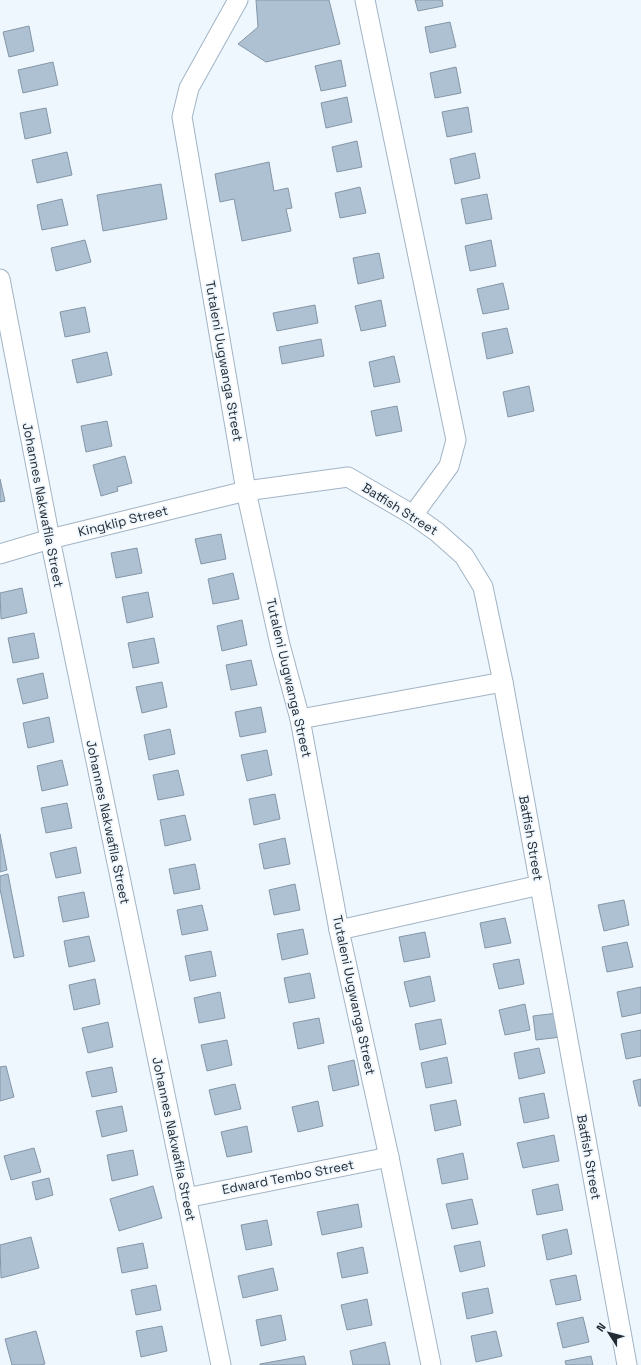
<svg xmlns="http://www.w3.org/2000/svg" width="641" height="1365" font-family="'Space Grotesk',sans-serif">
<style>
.building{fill:#aec1d3;stroke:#8496a7}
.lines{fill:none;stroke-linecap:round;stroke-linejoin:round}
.street-casing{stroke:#a1b4c5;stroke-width:21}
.street{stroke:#fff;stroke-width:19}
.labels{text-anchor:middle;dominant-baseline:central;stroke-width:3.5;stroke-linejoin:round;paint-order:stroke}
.street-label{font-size:13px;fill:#242b32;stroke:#eff7fe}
</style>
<rect width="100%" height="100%" fill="#eff7fe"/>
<g class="building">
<polygon points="256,0 329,0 340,44 266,62 238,44 258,27"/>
<polygon points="415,0 442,0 443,6 418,11"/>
<polygon points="450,22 456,47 430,53 425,27"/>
<polygon points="29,26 34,51 9,57 3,32"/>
<polygon points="341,60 346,86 321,91 315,66"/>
<polygon points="53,62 58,85 23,93 18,70"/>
<polygon points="456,67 461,93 435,98 430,73"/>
<polygon points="347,97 352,122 326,128 321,103"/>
<polygon points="468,107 472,132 447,137 442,112"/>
<polygon points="46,108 51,133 25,139 20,113"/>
<polygon points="357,141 362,167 337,172 332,147"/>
<polygon points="67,152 72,175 37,183 32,160"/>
<polygon points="475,153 480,178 455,184 450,159"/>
<polygon points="269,162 274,191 288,188 292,208 286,209 291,231 242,241 234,199 220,202 215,174"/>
<polygon points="161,184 167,219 103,231 97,195"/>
<polygon points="360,187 366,213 340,218 335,193"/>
<polygon points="487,194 492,219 466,224 461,199"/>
<polygon points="62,199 68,225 42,230 37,205"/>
<polygon points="85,240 91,262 56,271 51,248"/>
<polygon points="491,240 496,266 470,271 465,246"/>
<polygon points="379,253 384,278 358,284 353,258"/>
<polygon points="503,283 509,309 483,314 477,289"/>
<polygon points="381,300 386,326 361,331 355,306"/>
<polygon points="315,305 318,323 277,331 273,313"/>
<polygon points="85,307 90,332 65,337 60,312"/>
<polygon points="507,328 513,353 487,359 482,333"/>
<polygon points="321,339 324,356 282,364 279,347"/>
<polygon points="107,352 112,375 77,383 72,360"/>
<polygon points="394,356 400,382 374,387 369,362"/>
<polygon points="529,386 534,411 508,417 503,392"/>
<polygon points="397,406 402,431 376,436 371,411"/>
<polygon points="107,421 112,446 86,452 81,426"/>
<polygon points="125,456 132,483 117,487 118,491 101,496 93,465"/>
<polygon points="0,479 5,501 0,502"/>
<polygon points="221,534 226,559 201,564 195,539"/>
<polygon points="137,548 142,573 116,578 111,553"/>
<polygon points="233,573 239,599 213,604 208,579"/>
<polygon points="22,588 27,613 1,619 0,593"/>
<polygon points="148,592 153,617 127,623 122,597"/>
<polygon points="242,620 247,645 222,651 217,626"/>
<polygon points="34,633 39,658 13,663 8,638"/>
<polygon points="154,638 159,663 133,668 128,643"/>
<polygon points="251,660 257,685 231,690 226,665"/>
<polygon points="43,673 48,698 23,704 17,679"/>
<polygon points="162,682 167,707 142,713 136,687"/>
<polygon points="261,707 266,732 240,737 235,712"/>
<polygon points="49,717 54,742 28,748 23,723"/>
<polygon points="170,729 175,754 149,760 144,735"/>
<polygon points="267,750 272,775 247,781 241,755"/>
<polygon points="62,760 68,785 42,791 37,766"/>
<polygon points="178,770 184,795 158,800 153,775"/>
<polygon points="275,794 280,819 254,825 249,799"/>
<polygon points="67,803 72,828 46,833 41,808"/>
<polygon points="185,815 191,840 165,846 160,820"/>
<polygon points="0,834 7,870 0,872"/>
<polygon points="285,838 290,864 264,869 259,844"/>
<polygon points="76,847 81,873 56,878 50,853"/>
<polygon points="195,864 200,889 174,894 169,869"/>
<polygon points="8,874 24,956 14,958 0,889 0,876"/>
<polygon points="295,884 300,910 274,915 269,890"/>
<polygon points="84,892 89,917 63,922 58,897"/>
<polygon points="624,900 629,925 604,931 598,905"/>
<polygon points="202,905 208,930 182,935 177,910"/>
<polygon points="505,918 511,943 485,948 480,923"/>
<polygon points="303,929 308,954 282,960 277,934"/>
<polygon points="425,932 430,957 404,962 399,937"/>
<polygon points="89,936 95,961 69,967 64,941"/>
<polygon points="627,942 633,967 607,972 602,947"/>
<polygon points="211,951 216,976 190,981 185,956"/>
<polygon points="519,959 524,984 499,989 493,964"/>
<polygon points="310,973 315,998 289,1003 284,978"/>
<polygon points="430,976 435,1001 410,1007 404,982"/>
<polygon points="95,979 100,1004 74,1010 69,985"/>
<polygon points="641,987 641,1013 622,1017 617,992"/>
<polygon points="220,992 225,1018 199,1023 194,998"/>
<polygon points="525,1004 530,1030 505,1035 499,1010"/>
<polygon points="558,1013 561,1037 536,1040 533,1016"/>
<polygon points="319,1018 324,1043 298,1049 293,1023"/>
<polygon points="441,1019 446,1044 420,1050 415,1024"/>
<polygon points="108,1022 113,1047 88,1053 82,1028"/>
<polygon points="641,1030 641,1056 626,1059 621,1034"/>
<polygon points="227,1040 232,1065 207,1071 201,1045"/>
<polygon points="539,1048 545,1073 519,1079 514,1053"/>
<polygon points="447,1057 452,1083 426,1088 421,1063"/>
<polygon points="354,1060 359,1085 333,1091 328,1066"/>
<polygon points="6,1066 14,1097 0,1101 0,1067"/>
<polygon points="112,1067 117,1092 92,1097 86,1072"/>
<polygon points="641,1079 641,1106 639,1106 633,1081"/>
<polygon points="235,1084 241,1109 215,1115 209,1090"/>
<polygon points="544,1093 549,1118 524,1123 519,1098"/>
<polygon points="456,1100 461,1125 435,1131 430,1105"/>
<polygon points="318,1101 323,1126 298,1132 292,1107"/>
<polygon points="122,1106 127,1131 102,1137 96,1111"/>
<polygon points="247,1126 252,1152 227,1157 221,1132"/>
<polygon points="554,1135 559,1161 523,1168 517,1143"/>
<polygon points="34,1148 41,1172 11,1180 4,1156"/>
<polygon points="133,1150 138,1175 112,1181 107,1155"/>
<polygon points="463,1153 468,1179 442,1184 437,1159"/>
<polygon points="49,1178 53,1195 36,1200 32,1182"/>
<polygon points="558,1184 563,1210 537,1215 532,1190"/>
<polygon points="153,1186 162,1218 119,1231 110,1199"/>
<polygon points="472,1199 478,1224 452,1229 446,1204"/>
<polygon points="358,1204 362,1227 322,1235 317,1212"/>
<polygon points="267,1220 272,1245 246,1250 241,1225"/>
<polygon points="567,1229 572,1254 547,1260 542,1235"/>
<polygon points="31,1237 39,1268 1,1278 0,1245"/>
<polygon points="480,1241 485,1266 460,1272 454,1246"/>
<polygon points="143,1243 148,1268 122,1273 117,1248"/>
<polygon points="363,1247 368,1273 342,1278 337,1253"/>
<polygon points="273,1268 278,1290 243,1298 238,1276"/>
<polygon points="576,1275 581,1300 556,1305 550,1280"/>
<polygon points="156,1285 161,1310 136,1315 131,1290"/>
<polygon points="488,1288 493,1313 467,1319 462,1293"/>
<polygon points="367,1299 372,1325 347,1330 341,1305"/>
<polygon points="281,1315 286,1340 261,1346 256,1320"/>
<polygon points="583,1317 589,1342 563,1348 557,1323"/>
<polygon points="162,1326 167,1351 141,1357 136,1331"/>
<polygon points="36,1331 45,1364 40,1365 12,1365 5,1339"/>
<polygon points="496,1331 502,1356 476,1362 471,1336"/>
<polygon points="385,1342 390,1365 353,1365 350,1351"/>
<polygon points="304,1356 306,1365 260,1365 260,1364"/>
<polygon points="591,1356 593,1365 566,1365 565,1361"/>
</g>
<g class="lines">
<defs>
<g id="street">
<polyline points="238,0 189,88 182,117 246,491 280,645 300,719 339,930 389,1157 431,1365"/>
<polyline points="365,0 456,440 449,466 413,515"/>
<polyline points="0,279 50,539 221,1365"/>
<polyline points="0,554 50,539 246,491 348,477 413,515 437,532 464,556 483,587 503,682 627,1365"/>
<polyline points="300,719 503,682"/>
<polyline points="339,930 540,885"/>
<polyline points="186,1198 389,1157"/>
</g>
</defs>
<use href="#street" class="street-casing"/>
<use href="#street" class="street"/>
</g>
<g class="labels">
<g class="street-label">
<text transform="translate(224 361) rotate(80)">Tutaleni Uugwanga Street</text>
<text transform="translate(43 505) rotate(79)">Johannes Nakwafila Street</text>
<text transform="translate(400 509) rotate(32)">Batfish Street</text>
<text transform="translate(123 521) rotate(-14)">Kingklip Street</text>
<text transform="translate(289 678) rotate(77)">Tutaleni Uugwanga Street</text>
<text transform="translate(108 822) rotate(78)">Johannes Nakwafila Street</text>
<text transform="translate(531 838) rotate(80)">Batfish Street</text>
<text transform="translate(354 995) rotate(78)">Tutaleni Uugwanga Street</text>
<text transform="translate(174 1139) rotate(78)">Johannes Nakwafila Street</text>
<text transform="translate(589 1157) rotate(80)">Batfish Street</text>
<text transform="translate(288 1177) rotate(-11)">Edward Tembo Street</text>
</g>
</g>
<g transform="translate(609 1333) rotate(306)" stroke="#eff7fe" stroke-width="3" paint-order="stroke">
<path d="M0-3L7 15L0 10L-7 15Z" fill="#242b32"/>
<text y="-6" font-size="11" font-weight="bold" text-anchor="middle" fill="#242b32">N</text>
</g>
</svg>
